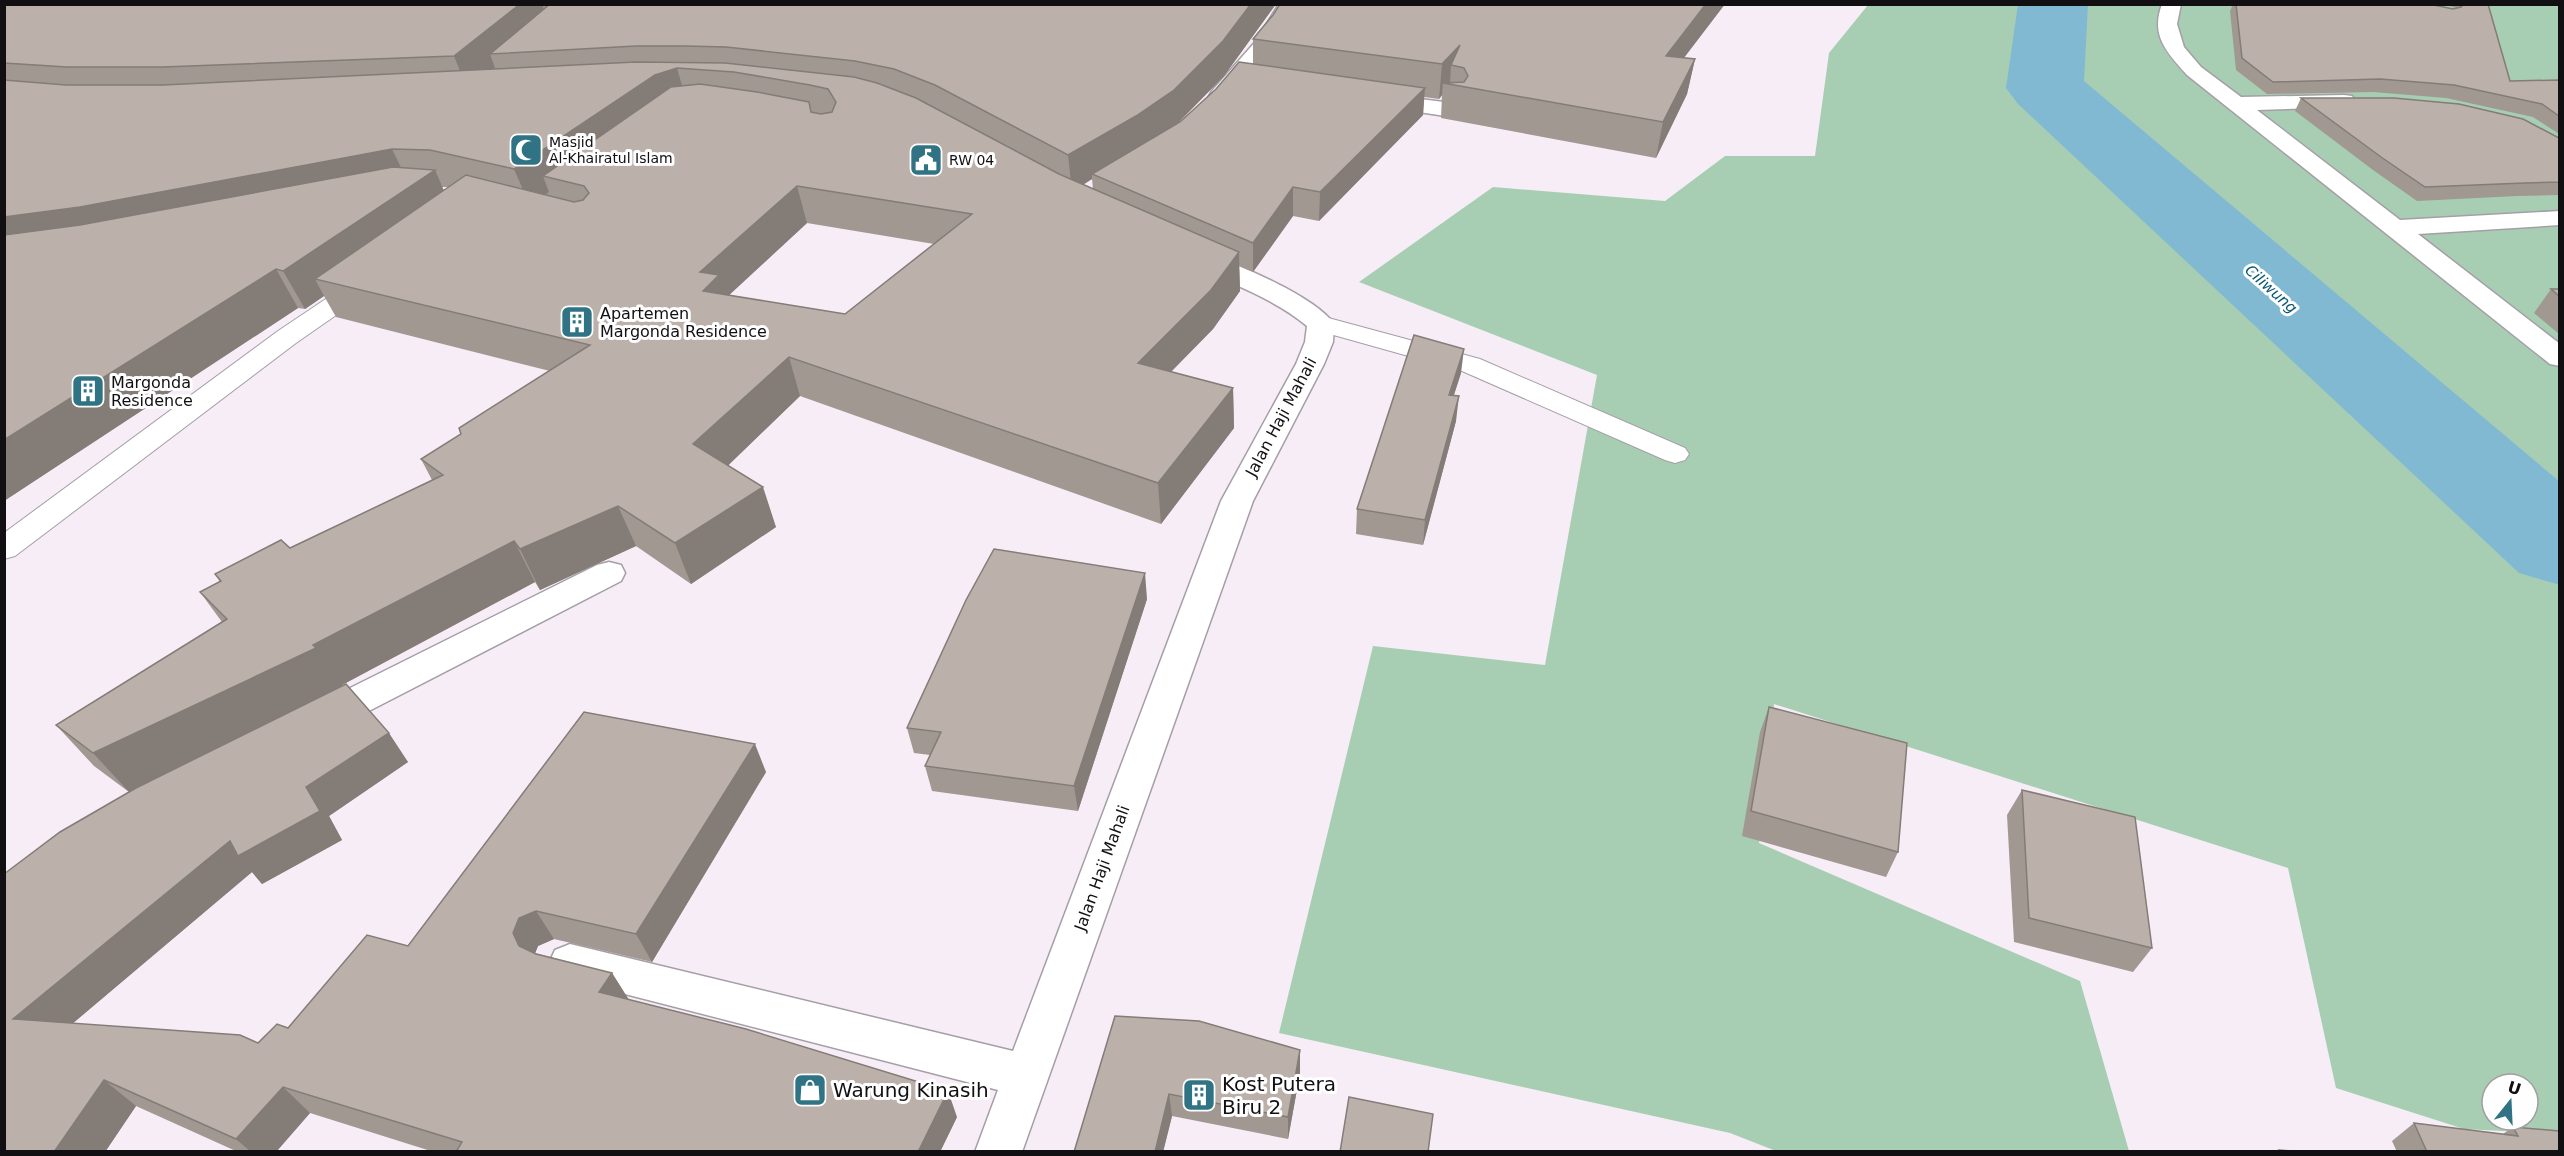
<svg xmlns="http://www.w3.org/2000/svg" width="2564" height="1156" font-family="'DejaVu Sans',sans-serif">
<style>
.green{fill:#a7ceb3;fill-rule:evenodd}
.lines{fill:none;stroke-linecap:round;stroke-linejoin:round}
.river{fill:#81b9d2;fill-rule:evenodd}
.service-casing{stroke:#a69ea7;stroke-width:2}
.minor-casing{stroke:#a69ea7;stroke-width:3}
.service{fill:#fff;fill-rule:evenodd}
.minor{fill:#fff;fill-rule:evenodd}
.wall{fill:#a19892;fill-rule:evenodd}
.shaded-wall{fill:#837c77}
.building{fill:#bbb1aa;stroke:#837c77;stroke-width:1.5;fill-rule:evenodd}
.labels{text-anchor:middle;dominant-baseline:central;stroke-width:6;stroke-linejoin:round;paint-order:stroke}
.far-poi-label{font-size:14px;fill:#120f13;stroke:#fefefe;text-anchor:start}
.far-water-label{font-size:15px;font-style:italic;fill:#0a5770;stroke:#fefefe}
.poi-label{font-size:16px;fill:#120f13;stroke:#fefefe;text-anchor:start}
.street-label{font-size:16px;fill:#120f13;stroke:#fefefe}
.near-poi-label{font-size:20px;fill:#120f13;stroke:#fefefe;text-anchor:start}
</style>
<rect width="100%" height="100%" fill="#f6edf7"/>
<path class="green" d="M1868,5h691v1129l-95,-5 -128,-41 -48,-220 -514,-164 -15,139 321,138 49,170h-353l-46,-18 -451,-100 94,-387 172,19 52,-290 -238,-93 134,-95 172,14 60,-45h90l14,-103zM2492,1084h36v36h-36z"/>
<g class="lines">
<polygon class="river" points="2018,4 2088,4 2084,81 2560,482 2560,585 2519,573 2018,104 2006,88"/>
<defs>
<g id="service">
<polygon points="366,276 375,278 378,283 375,288 296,343 15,556 4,559 4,533 278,331 357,278"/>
<polygon points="1321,316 1480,359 1685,448 1689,454 1685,460 1675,463 1665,460 1462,371 1312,329 1308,324 1312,319"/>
</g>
<g id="minor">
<polygon points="1279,4 1298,4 1271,48 1228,101 1220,102 1212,101 1209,96 1212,91 1256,41"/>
<path d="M2162,4h19l-4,20 7,23 17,20 40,30 103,-2 8,1 3,5 -3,5 -8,1 -87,3 143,110 160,-9v14l-142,9 142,110v22l-10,-2 -363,-289c-20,-23 -37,-39 -25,-71z"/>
<polygon points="1380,94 1452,103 1460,105 1463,110 1460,115 1452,117 1372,105 1369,100 1372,95"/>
<path d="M1199,252c33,9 116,44 135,72l-1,18 -9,22 -71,137 -231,651h-47l23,-62 -443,-114 -6,-13 6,-13 15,-6 443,107 208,-550 75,-137 9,-22 2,-16c-34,-28 -77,-43 -117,-61l-4,-5 4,-5z"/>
<polygon points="609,562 621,565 625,573 621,581 332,730 319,734 306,730 301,720 306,710 597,565"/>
</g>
</defs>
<use href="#service" class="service-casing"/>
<use href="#minor" class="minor-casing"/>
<use href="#service" class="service"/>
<use href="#minor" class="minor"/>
</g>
<g class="wall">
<path d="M4,4h1272l-52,72 -45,46 74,-58v-25l20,-24 7,-11h445l-41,54 11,1 -8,35 -31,64 -215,-40 1,-23 -3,4 -15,-2 -1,18 -104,106 -26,-5 -40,56 -14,-6 1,25 -27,38 -42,43 62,16 1,40 -73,96 -361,-128 -72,69 48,62 -85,57 -55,-38 -96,44 -5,-8 -193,103 66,77 -79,54 13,24 -80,44 -10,-12 -179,151 185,20 30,-15 120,-82 358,-174 -114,190 -98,-23 -16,7 -3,7 77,20 17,27 328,117 -17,35h-506l-124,-39 -34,39h-38l-102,-46 -31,46h-101l125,-360 -35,-26 -38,-41 166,-103 -22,-30 20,-10 -5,-8 75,-26 142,-68 -11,-21 40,-25 89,-63 -214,-54 -12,-21 -19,13 -7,-1 -294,193zM1092,179l1,10 -10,-4zM442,187h7l-5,4zM807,223l127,21 -89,70 -116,-19z"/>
<polygon points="2233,4 2429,4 2453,9 2456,9 2456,8 2444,4 2488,4 2510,81 2559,80 2559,134 2533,117 2446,98 2373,92 2267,94 2236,70 2230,11"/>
<polygon points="2301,98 2559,138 2559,195 2517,196 2417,201 2373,170 2295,111"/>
<polygon points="2551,289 2559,289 2559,334 2534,313"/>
<polygon points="1461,373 1454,395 1456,421 1423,545 1356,534 1357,509"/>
<polygon points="1147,599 1078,811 932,791 925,766 930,755 914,753 907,728"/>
<polygon points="1769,707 1898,852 1886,877 1742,836 1760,732"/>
<polygon points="2022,790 2152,948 2133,972 2014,942 2007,815"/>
<polygon points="1115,1016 1300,1073 1288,1139 1172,1116 1163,1152 1074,1152"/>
<polygon points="2414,1123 2503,1134 2513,1127 2559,1152 2397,1152 2392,1141"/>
</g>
<g class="shaded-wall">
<polygon points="520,4 542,4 549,24 490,54 495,68 468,91 454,56"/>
<polygon points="1251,4 1276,4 1224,76 1176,125 1092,174 1092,179 1072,191 1068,155"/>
<polygon points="1706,4 1725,4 1659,90 1666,56"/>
<polygon points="1460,45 1451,65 1450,84 1443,83 1442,95 1439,99 1442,64"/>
<polygon points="1695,59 1687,94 1656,158 1663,122"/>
<polygon points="677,68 687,103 543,176 549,192 530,206 514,169 655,75"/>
<polygon points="1425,88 1423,115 1319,221 1320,192"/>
<polygon points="392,149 410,186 4,259 4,217"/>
<polygon points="435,170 451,207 315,279 324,296 305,309 283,271"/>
<polygon points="797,186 807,223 726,298 703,291 700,272"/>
<polygon points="1293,187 1293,216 1253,272 1253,243"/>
<polygon points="1239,252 1240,291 1213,329 1141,402 1138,363"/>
<polygon points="276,269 298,308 4,501 4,440"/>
<polygon points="1464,349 1461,373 1446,419 1449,395"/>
<polygon points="789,357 800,396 708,485 693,444"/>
<polygon points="1233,388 1234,428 1161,524 1158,483"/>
<polygon points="1459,396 1456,421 1423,545 1425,520"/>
<polygon points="763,487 776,527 691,584 675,543"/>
<polygon points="618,506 636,546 540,590 520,549"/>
<polygon points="514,541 535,582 342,685 344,689 130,793 93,753 313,645"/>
<polygon points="1145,573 1147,599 1078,811 1074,786"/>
<polygon points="389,733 408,762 329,816 342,840 262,884 252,872 46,1046 13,1019 230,841 306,787"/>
<polygon points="755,744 766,772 652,962 636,934"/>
<polygon points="536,911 554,939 538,946 532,961 519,946 513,933 519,918"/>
<polygon points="612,973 629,1000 599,992"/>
<polygon points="1300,1050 1300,1073 1288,1139 1288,1117"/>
<polygon points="104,1080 136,1106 105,1152 54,1152"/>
<polygon points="283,1087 310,1113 276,1152 251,1152 236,1139"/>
<polygon points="948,1091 957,1117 940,1152 918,1152"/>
<polygon points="1169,1094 1172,1116 1163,1152 1155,1152"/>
</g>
<g class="building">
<polygon points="4,4 520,4 454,56 163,67 67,67 4,63"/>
<polygon points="550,4 1251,4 1223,41 1174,90 1136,116 1068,155 935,85 894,69 855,61 726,47 686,46 636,46 490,54"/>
<polygon points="1280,4 1706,4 1666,56 1695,59 1663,122 1443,83 1464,82 1468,76 1464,68 1451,65 1460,45 1442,64 1253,39 1273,15"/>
<polygon points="2236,4 2429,4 2453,9 2461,7 2464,4 2488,4 2510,81 2559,80 2559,116 2542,104 2454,85 2380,79 2273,82 2242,58"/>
<path d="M636,62l89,1 129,14 23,6 39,15 143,76 180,78 -28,38 -73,73 95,25 -75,95 -369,-126 -96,87 70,43 -88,56 -57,-37 -98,43 -6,-8 -201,104 3,3 -223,105 -37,-28 171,-106 -27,-27 21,-11 -6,-7 66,-34 9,8 153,-73 -22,-16 40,-25 -2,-6 131,-83 -275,-66 151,-104 108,27 9,-2 6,-7 -5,-7 -41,-10 128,-89 29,-3 57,8 52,10 2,10 10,2 11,-2 4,-10 -8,-13 -18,-4 -76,-13 -57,-4 -22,7 -141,94 -84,-19 -38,-1 -312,58 -76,10v-137l62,5h97zM797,186l175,28 -127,100 -142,-23 16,-16 -19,-3z"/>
<polygon points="1239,62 1425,88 1320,192 1293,187 1253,243 1092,174 1180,122 1216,89"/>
<polygon points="2301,98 2394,98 2459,104 2523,119 2559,138 2559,182 2525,183 2425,187 2381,157"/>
<polygon points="393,167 435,170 283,271 276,269 4,440 4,235 80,225"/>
<polygon points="2551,289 2559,289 2559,296"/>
<polygon points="1414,335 1464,349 1449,395 1459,396 1425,520 1357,509"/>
<polygon points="994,549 1145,573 1074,786 925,766 941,732 907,728 966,600"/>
<polygon points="346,684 389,733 306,787 320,811 238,856 230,841 13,1019 240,1035 258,1043 277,1024 288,1028 367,935 408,946 584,712 755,744 636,934 536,911 519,918 513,933 519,946 536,954 612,973 599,992 746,1029 948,1091 918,1152 456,1152 462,1142 283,1087 236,1139 104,1080 54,1152 4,1152 4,874 60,832 136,788"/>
<polygon points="1769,707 1907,743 1898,852 1751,811"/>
<polygon points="2022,790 2135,817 2152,948 2029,918"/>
<polygon points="1115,1016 1199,1021 1300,1050 1288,1117 1169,1094 1155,1152 1074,1152"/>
<polygon points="1349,1097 1433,1114 1428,1152 1340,1152"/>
<polygon points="2414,1123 2518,1136 2513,1127 2559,1131 2559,1152 2427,1152"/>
<polygon points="2279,1150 2307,1152 2280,1152"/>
</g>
<defs>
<symbol id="mosque-square" viewBox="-11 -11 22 22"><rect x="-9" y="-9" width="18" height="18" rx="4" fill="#307384" stroke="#fefefe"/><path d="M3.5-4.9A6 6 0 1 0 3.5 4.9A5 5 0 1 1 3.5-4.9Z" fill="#fff"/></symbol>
<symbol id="civic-square" viewBox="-11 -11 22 22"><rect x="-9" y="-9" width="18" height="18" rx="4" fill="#307384" stroke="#fefefe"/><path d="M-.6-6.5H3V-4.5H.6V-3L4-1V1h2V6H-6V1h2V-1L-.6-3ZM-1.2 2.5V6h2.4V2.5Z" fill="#fff"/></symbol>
<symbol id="building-square" viewBox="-11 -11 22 22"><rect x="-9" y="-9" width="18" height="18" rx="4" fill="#307384" stroke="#fefefe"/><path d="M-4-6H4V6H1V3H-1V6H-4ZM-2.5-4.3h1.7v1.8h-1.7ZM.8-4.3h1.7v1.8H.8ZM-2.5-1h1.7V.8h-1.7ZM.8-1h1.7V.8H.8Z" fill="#fff"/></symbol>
<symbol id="shop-square" viewBox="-11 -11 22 22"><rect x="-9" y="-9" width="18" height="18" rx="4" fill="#307384" stroke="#fefefe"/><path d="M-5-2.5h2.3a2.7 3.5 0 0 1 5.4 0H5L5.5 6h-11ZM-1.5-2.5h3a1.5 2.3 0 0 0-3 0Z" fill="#fff"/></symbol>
</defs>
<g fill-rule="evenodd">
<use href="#mosque-square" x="507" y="131" width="38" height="38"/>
<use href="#civic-square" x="907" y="141" width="38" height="38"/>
<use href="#building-square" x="558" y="303" width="38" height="38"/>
<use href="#building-square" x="69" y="372" width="38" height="38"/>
<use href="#shop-square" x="791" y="1071" width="38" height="38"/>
<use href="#building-square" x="1180" y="1076" width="38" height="38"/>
</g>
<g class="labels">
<g class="far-poi-label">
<text x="549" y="142">Masjid<tspan x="549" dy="16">Al-Khairatul Islam</tspan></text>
<text x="949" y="160">RW 04</text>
</g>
<g class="far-water-label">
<text transform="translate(2271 289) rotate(42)">Ciliwung</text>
</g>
<g class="poi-label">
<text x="600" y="313">Apartemen<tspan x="600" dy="18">Margonda Residence</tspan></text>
<text x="111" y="382">Margonda<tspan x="111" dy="18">Residence</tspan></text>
</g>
<g class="street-label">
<text transform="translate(1281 417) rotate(-62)">Jalan Haji Mahali</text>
<text transform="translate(1102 868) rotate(-70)">Jalan Haji Mahali</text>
</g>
<g class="near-poi-label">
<text x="1222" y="1084">Kost Putera<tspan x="1222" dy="23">Biru 2</tspan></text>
<text x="833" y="1090">Warung Kinasih</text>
</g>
</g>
<rect width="2564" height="1156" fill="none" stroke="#120f13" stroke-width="12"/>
<g transform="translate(2510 1102) rotate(18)"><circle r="28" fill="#fefefe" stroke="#a09ea0" stroke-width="1.5"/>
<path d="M0-4.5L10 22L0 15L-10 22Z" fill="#307384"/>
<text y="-9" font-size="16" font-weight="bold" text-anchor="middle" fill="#120f13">U</text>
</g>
</svg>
